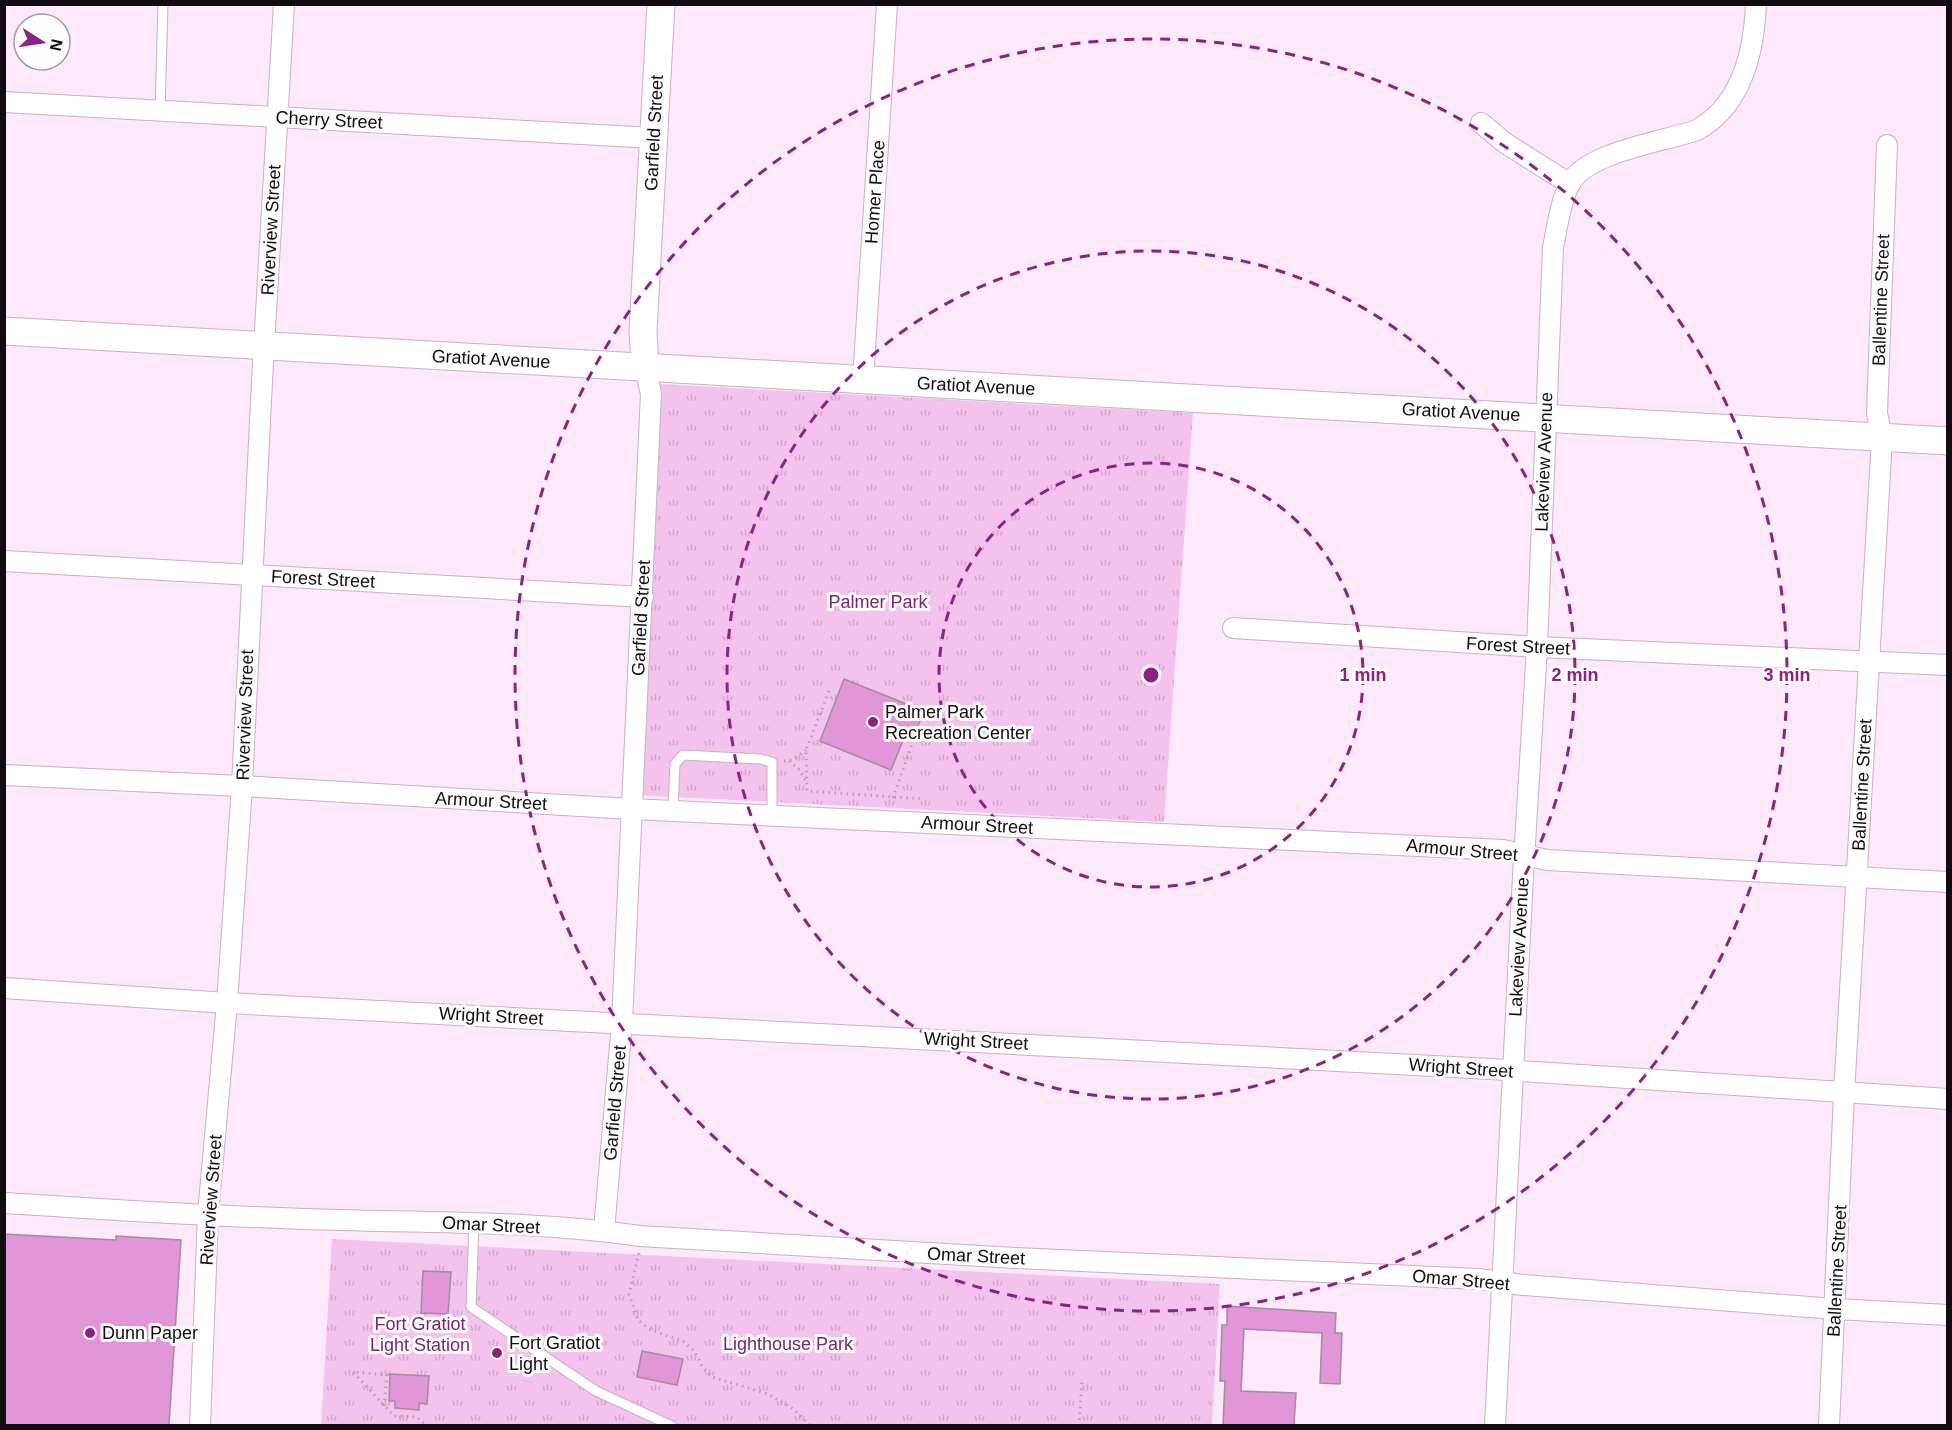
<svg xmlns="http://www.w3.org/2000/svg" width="1952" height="1430" font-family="Helvetica,sans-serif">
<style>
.park{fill:url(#park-tufts)}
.building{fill:#e096d7;stroke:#a28c9e;stroke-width:1.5}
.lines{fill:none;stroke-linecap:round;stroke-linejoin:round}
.lane-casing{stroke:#c8b1c4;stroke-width:11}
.street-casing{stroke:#c8b1c4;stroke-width:22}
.secondary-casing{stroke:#c8b1c4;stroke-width:29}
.path{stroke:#b1a1af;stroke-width:3;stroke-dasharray:1.5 4.5;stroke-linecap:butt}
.lane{stroke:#fff;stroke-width:9}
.street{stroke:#fff;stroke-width:20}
.secondary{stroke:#fff;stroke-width:27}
.ring{fill:none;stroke:#8c2185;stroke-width:3;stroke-dasharray:10 8}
.poi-dot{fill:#8c2185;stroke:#fdfdfd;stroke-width:2}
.labels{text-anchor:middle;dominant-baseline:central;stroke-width:6;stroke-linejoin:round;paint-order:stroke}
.street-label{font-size:18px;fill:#130b12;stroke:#fdfdfd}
.park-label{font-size:18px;fill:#7b2475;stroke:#fdfdfd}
.poi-label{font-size:18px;fill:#130b12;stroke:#fdfdfd;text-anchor:start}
.centre{fill:#8c2185;stroke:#fdfdfd;stroke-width:3}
.ring-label{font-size:18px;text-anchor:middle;font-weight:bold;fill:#8c2185;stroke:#fdfdfd;stroke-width:6;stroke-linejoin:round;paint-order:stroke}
</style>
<defs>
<pattern id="park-tufts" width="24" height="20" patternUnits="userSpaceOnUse" patternTransform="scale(1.5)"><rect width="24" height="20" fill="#f4c3ed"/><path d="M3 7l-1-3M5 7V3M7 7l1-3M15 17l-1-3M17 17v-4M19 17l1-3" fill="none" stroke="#d0a6ca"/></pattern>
</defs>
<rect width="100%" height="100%" fill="#fde9fa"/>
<g class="park">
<polygon points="659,384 1193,413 1164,822 634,795"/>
<polygon points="332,1239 1220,1284 1212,1425 321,1426"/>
</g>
<g class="building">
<polygon points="844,679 924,711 914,736 906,733 891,770 820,741"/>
<polygon points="4,1234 116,1240 116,1236 181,1240 169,1425 4,1425"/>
<polygon points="423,1271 451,1272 448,1314 421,1313"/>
<polygon points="1227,1306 1336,1313 1335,1333 1342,1333 1340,1384 1320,1383 1322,1333 1244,1329 1241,1391 1296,1393 1294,1425 1223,1425 1225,1381 1220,1381 1222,1325 1227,1325"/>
<polygon points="642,1351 683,1359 677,1385 637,1377"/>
<polygon points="390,1374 429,1376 427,1404 419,1403 419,1410 395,1408 395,1401 389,1401"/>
</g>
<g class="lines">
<defs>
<g id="lane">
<polyline points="160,111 163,4"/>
<polyline points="673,811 675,764 683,755 760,759 772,762 772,815"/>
<polyline points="474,1223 471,1307 596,1391 672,1426"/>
</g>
<g id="street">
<polyline points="4,102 654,138"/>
<polyline points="1481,123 1505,143 1570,184"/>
<polyline points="863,380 887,4"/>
<polyline points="4,561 643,597"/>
<polyline points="1233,628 1537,647 1948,665"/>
<polyline points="4,775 242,786 631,809 1503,850 1547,860 1948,882"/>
<polyline points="4,988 227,1003 1491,1069 1948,1099"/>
<path d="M4,1203c100,6 200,13 300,16 112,4 225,1 336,17l375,22 464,21 44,6 312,24 113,6"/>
<polyline points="604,1231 622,1022 651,394 645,367"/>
<polyline points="200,1426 208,1214 227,1003 242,786 262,381 284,4"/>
<path d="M1495,1426l28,-550 14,-229 16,-399c4,-21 7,-43 16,-63 16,-33 94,-43 128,-55 45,-25 57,-77 59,-126"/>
<polyline points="1829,1426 1844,1094 1882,438 1877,413 1887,145"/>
</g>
<g id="secondary">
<polyline points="4,331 1948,441"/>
<polyline points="645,367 643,331 661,4"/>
</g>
</defs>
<use href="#lane" class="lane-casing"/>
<use href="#street" class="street-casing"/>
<use href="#secondary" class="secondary-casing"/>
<g class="path">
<polyline points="829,691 806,750 807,791 924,799"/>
<path d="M784,761c9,0 15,-5 22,-11"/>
<polyline points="789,761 800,770 805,780"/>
<polyline points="893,798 912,744"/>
<polyline points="639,1253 629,1294 638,1320 649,1329 684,1342 695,1352 702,1366 712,1377 768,1394 792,1408 811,1426"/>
<polyline points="384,1406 387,1375 353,1372 394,1416 417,1417 427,1426"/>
<polyline points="1079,1426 1082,1380"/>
</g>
<use href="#lane" class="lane"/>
<use href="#street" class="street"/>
<use href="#secondary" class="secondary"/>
</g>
<g class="ring">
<circle cx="1151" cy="675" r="212"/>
<circle cx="1151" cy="675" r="424"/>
<circle cx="1151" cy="675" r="636"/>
</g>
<g class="poi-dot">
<circle cx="873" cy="722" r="6"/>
<circle cx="90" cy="1333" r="6"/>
<circle cx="497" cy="1353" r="6"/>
</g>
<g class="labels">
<g class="street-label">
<text transform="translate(329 120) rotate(3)">Cherry Street</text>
<text transform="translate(654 133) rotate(-87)">Garfield Street</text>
<text transform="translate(875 192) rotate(-86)">Homer Place</text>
<text transform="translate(271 230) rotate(-87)">Riverview Street</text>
<text transform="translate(1881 300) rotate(-88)">Ballentine Street</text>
<text transform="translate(491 359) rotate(3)">Gratiot Avenue</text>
<text transform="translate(976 386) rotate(3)">Gratiot Avenue</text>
<text transform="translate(1461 412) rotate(3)">Gratiot Avenue</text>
<text transform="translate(1544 462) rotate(-88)">Lakeview Avenue</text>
<text transform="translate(323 579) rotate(3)">Forest Street</text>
<text transform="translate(641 618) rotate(-87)">Garfield Street</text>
<text transform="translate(1518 646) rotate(3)">Forest Street</text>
<text transform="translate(245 715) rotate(-88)">Riverview Street</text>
<text transform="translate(1862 785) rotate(-87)">Ballentine Street</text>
<text transform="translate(491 801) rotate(3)">Armour Street</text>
<text transform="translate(977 825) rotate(3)">Armour Street</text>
<text transform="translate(1462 850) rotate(5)">Armour Street</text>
<text transform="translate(1519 947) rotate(-87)">Lakeview Avenue</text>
<text transform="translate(491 1016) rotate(3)">Wright Street</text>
<text transform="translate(976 1041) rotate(3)">Wright Street</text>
<text transform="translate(1461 1068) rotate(4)">Wright Street</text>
<text transform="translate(615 1103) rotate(-85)">Garfield Street</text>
<text transform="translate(211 1200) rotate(-86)">Riverview Street</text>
<text transform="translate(491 1225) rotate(3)">Omar Street</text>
<text transform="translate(976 1256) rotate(3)">Omar Street</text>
<text transform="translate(1837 1271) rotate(-87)">Ballentine Street</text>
<text transform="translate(1461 1280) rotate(5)">Omar Street</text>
</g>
<g class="park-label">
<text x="878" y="602">Palmer Park</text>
<text x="420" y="1324">Fort Gratiot<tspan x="420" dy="21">Light Station</tspan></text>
<text x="788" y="1344">Lighthouse Park</text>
</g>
<g class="poi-label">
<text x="885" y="712">Palmer Park<tspan x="885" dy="21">Recreation Center</tspan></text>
<text x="102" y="1333">Dunn Paper</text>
<text x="509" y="1343">Fort Gratiot<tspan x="509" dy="21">Light</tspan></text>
</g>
</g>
<circle cx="1151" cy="675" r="9" class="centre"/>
<g class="ring-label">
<text x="1363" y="681">1 min</text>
<text x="1575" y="681">2 min</text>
<text x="1787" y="681">3 min</text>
</g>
<rect width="1952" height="1430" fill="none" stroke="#130b12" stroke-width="12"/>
<g transform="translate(42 42) rotate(102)"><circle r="28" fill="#fdfdfd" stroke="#9f9c9f" stroke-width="1.5"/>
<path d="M0-4.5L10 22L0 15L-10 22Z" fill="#8c2185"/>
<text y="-9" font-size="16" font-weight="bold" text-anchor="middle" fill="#130b12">N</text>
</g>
</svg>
